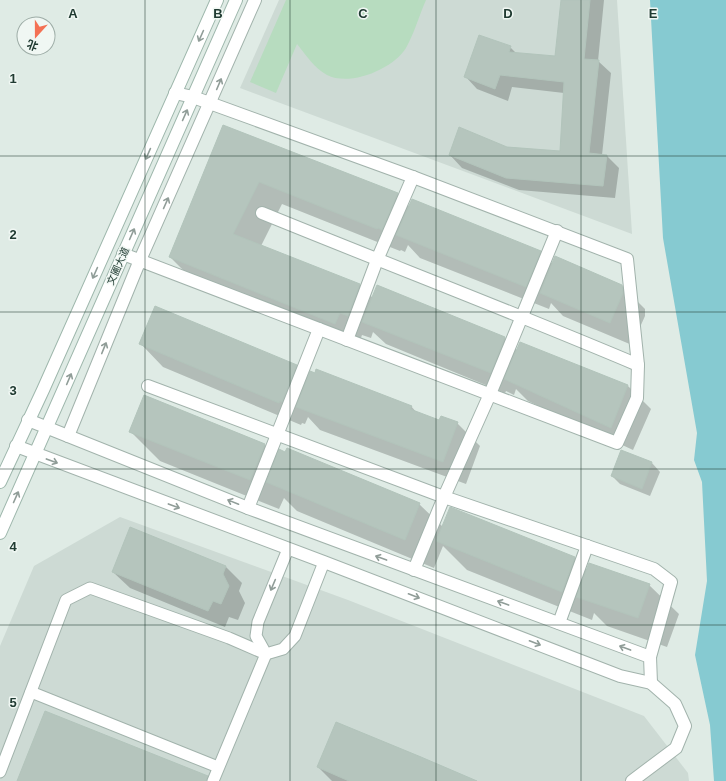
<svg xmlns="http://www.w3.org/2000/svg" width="726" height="781" font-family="Arial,'Noto Sans SC',sans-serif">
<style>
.built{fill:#cddad4}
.green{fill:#b7dcbf}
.water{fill:#86cad1}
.shadow{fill:#0003}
.building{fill:#b5c5bd;stroke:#b2c4bb}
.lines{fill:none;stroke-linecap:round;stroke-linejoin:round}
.lane-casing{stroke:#a2b3ac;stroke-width:13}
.street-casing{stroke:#a2b3ac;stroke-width:14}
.secondary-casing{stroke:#9eb7ac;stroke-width:14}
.lane{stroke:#fff;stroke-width:11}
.street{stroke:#fff;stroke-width:12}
.secondary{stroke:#fff;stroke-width:12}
.oneway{stroke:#909d98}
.grid{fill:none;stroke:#203b32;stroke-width:1;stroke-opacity:0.55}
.labels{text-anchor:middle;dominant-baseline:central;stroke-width:3;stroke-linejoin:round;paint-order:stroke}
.street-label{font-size:10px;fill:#203b32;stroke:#f0f7f3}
.grid-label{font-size:13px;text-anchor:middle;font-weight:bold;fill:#203b32;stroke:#f0f7f3;stroke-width:3;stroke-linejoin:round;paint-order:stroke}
</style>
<rect width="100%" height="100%" fill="#dfebe5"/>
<g class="built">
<polygon points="279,0 617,0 632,234 240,88"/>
<polygon points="120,517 348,600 644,716 688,773 689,781 0,781 0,646 34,566"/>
</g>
<path class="green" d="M286,0h140c-7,16 -12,34 -20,48 -13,21 -56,39 -79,27 -13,-7 -21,-20 -30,-31l-21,49 -26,-11z"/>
<polygon class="water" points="650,0 726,0 726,781 714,781 710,725 695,655 707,581 702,482 694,460 697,433 663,238"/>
<g class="shadow">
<polygon points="562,0 604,0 598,61 611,73 602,155 607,156 619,168 615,198 519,190 462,168 450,155 506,147 561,152 564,93 512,87 508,101 477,89 465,76 510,47 517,54 556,57"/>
<polygon points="224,126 397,194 409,206 540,252 553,264 622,286 645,309 645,316 632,345 563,316 551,303 549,309 420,258 408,245 405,252 401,250 400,251 282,204 261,246 359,285 373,298 378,286 505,338 517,350 520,343 628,386 651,409 633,450 528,401 516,389 514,395 506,391 505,393 386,344 373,332 371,338 362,335 358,346 193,280 170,257"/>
<polygon points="141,344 296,366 309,378 411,406 417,413 440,421 457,423 480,446 466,484 320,430 308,417 305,424 302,423 301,425 163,367"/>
<polygon points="145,396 265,445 277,457 419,504 443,527 574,558 587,571 649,585 679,614 667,647 607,626 594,613 592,620 467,570 443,546 434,568 297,511 284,498 279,509 160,461 130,431"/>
<polygon points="622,451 652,463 660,472 650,496 620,484 612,476"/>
<polygon points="131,529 226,567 242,583 239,591 245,603 238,620 229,617 225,627 130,588 113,572"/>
<polygon points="318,767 474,781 332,781"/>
</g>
<g class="building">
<polygon points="561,0 590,0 584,59 599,60 589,153 607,155 603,186 506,178 449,155 459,127 507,147 560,151 564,82 500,75 495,89 464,77 479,35 511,46 509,52 555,56"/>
<polygon points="223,125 398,193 382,230 378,228 377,229 259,182 233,234 360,284 348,316 340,313 335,324 169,257"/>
<polygon points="412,199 541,251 526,287 396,235"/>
<polygon points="555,256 622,285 623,293 610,323 540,293"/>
<polygon points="377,285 505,337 491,373 362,322"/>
<polygon points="155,306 297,365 282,402 280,401 279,403 139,344"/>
<polygon points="520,342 628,385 611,428 504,379"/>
<polygon points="316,369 412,406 410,409 439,420 441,416 458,422 443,462 296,407 310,371 315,373"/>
<polygon points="144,395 265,444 250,480 129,432"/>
<polygon points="287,448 420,503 405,540 266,482 279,449 285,452"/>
<polygon points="621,450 652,462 642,489 611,476"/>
<polygon points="450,507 575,557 562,592 436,541"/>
<polygon points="130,527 226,566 223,574 229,586 221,604 213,601 208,611 112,572"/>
<polygon points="589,563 650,584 638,618 576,597"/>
<polygon points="45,711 208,776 206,781 17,781"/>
<polygon points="336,722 421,757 477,781 349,781 317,767"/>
</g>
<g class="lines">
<defs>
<g id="lane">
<polyline points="288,549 258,622 256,636 266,654 283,649 295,636 324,562"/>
<polyline points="31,692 218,767"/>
<polyline points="0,772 66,600 90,588 229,638 266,654 213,781"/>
</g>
<g id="street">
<path d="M262,213c125,51 251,99 376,152"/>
<polyline points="123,254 617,443 637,398 638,365 627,259 413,177 193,97 175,93"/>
<polyline points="347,340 377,260 413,177"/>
<polyline points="148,386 444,497 654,569 671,582 650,657"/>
<polyline points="28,420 248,508 650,657 651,683"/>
<polyline points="68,436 140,260 255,0"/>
<polyline points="16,446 324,562 620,676 651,683 675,704 685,726 676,748 632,781"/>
<polyline points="248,508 319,329"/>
<polyline points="414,570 444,497 490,394 557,231"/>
<polyline points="559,623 587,546"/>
</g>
<g id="secondary">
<polyline points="0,482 43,390 217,0"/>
<polyline points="0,533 236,0"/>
</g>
</defs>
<use href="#lane" class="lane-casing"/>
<use href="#street" class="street-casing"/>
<use href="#secondary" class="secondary-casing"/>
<use href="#lane" class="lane"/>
<use href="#street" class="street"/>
<use href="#secondary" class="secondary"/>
</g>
<defs><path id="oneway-shaft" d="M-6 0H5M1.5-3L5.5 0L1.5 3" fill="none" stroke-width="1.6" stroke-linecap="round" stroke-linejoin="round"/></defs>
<g class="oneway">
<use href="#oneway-shaft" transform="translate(201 36) rotate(114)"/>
<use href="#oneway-shaft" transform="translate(219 84) rotate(-67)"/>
<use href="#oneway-shaft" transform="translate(185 115) rotate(-66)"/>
<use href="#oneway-shaft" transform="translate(148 154) rotate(114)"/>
<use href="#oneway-shaft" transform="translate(166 203) rotate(-66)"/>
<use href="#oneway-shaft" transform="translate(132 234) rotate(-66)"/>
<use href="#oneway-shaft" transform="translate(95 273) rotate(114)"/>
<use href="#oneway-shaft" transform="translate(104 348) rotate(-68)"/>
<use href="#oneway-shaft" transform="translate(69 379) rotate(-67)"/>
<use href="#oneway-shaft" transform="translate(52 461) rotate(20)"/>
<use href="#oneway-shaft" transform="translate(16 497) rotate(-66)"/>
<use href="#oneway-shaft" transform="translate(233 502) rotate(-158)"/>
<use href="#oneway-shaft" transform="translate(174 506) rotate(20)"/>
<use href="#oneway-shaft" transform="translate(381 558) rotate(-160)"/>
<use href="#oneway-shaft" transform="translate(273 585) rotate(113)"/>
<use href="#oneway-shaft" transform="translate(414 596) rotate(21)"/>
<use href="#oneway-shaft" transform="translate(503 603) rotate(-160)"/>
<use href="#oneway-shaft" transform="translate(535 643) rotate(21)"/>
<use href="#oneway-shaft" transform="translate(625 648) rotate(-160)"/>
</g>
<path class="grid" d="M145,0v781M290,0v781M436,0v781M581,0v781M0,156h726M0,312h726M0,469h726M0,625h726"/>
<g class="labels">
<g class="street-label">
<text transform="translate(118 266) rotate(-66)">文圃大道</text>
</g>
</g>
<g class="grid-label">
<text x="73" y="18">A</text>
<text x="218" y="18">B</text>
<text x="363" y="18">C</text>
<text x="508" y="18">D</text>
<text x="653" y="18">E</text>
<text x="13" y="83">1</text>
<text x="13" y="239">2</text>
<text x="13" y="395">3</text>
<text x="13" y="551">4</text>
<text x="13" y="707">5</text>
</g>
<g transform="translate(36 36) rotate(201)"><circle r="19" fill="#f0f7f3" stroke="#9daca6"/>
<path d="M0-3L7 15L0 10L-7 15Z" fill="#f47154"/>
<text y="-6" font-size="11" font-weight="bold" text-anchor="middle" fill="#203b32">北</text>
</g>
</svg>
